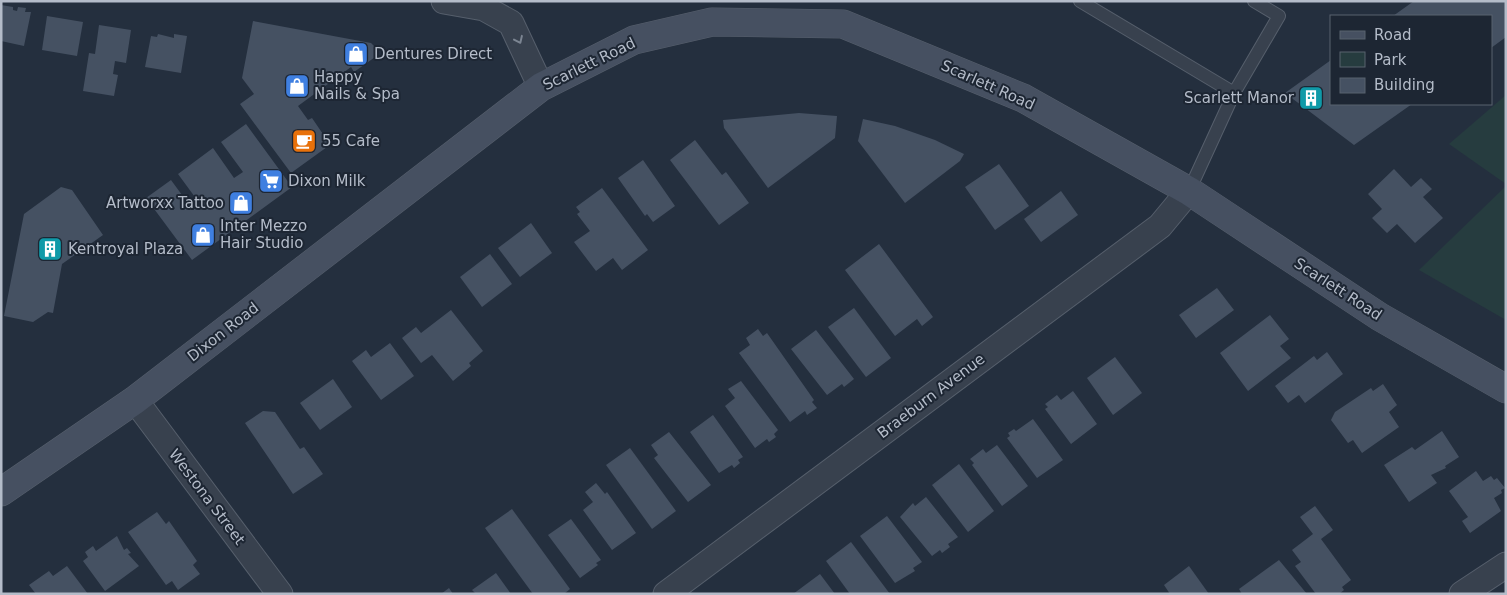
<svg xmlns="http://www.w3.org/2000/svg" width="1507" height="595" font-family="'DejaVu Sans',sans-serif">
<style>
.green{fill:#263c3f}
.building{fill:#455162}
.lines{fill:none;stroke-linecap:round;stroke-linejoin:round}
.lane-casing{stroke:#565f6c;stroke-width:14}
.street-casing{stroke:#565f6c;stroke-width:27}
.secondary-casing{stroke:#565f6c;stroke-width:29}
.lane{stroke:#38414e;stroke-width:12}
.street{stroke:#38414e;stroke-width:25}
.secondary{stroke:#465061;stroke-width:28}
.oneway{stroke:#7c8592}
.labels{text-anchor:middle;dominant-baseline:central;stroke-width:4;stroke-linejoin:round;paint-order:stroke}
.poi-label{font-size:15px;fill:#b4bcc9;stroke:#1d2633;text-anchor:start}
.street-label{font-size:15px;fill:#b4bcc9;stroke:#1d2633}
</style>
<rect width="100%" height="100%" fill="#242f3e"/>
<g class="green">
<polygon points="1506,95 1506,184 1449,144"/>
<polygon points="1506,186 1506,320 1419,270"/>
</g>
<g class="building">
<polygon points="1414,1 1506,1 1506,37 1491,48 1491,16 1393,16"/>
<polygon points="1,5 13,7 13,10 17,11 18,7 26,8 25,12 31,12 24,46 1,41"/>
<polygon points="47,16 83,22 77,56 42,50"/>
<polygon points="253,21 371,43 379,51 378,55 354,72 351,67 298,106 308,120 312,118 327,140 327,147 291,173 240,104 254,94 242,78"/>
<polygon points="99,25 131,30 126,63 115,61 113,74 118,75 114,96 83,91 89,53 95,54"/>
<polygon points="158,34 174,38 174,34 187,36 181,73 145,67 151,36 157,37"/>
<polygon points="1331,60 1331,104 1412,104 1354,145 1285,93"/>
<polygon points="799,113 837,116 835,138 768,188 724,128 723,120"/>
<polygon points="863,119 895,126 935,140 964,154 960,161 905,203 858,141"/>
<polygon points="246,124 292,187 192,260 146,198 171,180 193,210 200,204 178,174 213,148 234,178 243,172 221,142"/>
<polygon points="695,140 722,175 726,172 749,203 719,225 670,160"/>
<polygon points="643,160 675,206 653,222 647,214 645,216 618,178"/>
<polygon points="999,164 1029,206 995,230 965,187"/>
<polygon points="1394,169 1411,187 1421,178 1432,189 1423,197 1443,218 1415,243 1397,224 1387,233 1372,218 1382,209 1368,194"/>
<polygon points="61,187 72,190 103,235 62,264 53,313 48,312 33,322 4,316 24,214"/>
<polygon points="602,188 648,250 622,270 613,258 596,271 574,242 590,231 577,214 580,212 576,207"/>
<polygon points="1061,191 1078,215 1041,242 1024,219"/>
<polygon points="531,223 552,253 520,277 498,248"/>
<polygon points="879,244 933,317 922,326 917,319 895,336 845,270"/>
<polygon points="490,254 512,284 482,307 460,277"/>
<polygon points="1217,288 1234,310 1196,338 1179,315"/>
<polygon points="854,308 891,358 866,377 828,327"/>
<polygon points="451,310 483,351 469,363 471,366 453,381 432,355 421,363 402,338 416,327 421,333"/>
<polygon points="1270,315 1289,339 1280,346 1291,358 1248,391 1220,353"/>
<polygon points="758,329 763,336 767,333 814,400 812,402 817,408 807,415 805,411 790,422 739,353 750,345 746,338"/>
<polygon points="816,330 854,379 844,387 842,384 827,395 791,349"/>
<polygon points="390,343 414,376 381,400 352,361 366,350 371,357"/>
<polygon points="1327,352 1343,374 1305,403 1299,395 1288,403 1275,386 1314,356 1317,360"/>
<polygon points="1115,357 1142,393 1113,415 1087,378"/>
<polygon points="333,379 352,407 320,430 300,403"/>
<polygon points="741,381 778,430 774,434 776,437 769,442 767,439 755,448 725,406 735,398 728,389"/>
<polygon points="1383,384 1397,405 1389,412 1399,427 1362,453 1353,440 1348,443 1331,420 1335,412 1371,388 1373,391"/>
<polygon points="1073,391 1097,424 1071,444 1045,409 1048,407 1045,404 1057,395 1061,400"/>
<polygon points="263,411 275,412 300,449 304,447 323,474 293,494 245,423"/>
<polygon points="713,415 743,457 738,460 740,463 734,468 732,465 719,473 690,432"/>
<polygon points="1033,419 1063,460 1037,478 1007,438 1010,436 1008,433 1014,429 1016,431"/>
<polygon points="1442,431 1459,457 1445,466 1446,468 1431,475 1437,483 1409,502 1384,465 1412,447 1415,450"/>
<polygon points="669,432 711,485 688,502 654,458 658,455 651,445"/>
<polygon points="997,445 1028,486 1002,506 972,465 974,463 970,459 983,449 986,453"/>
<polygon points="630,448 676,511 652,529 606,465"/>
<polygon points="959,464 994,511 968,532 932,485"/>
<polygon points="1476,471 1483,481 1491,476 1494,480 1497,478 1505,488 1501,490 1502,493 1494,498 1501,511 1470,533 1462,521 1468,517 1449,491"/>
<polygon points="596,483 605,494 607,492 636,533 612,550 583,510 593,502 585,492"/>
<polygon points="926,497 958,537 948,544 950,547 942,553 940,550 932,556 900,517 913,503 915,506"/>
<polygon points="1315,506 1333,530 1321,539 1351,580 1342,587 1344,590 1339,594 1316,594 1295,566 1301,562 1292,550 1313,534 1300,517"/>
<polygon points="512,509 570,589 564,594 533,594 485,528"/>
<polygon points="157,512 166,524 169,521 197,561 193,565 200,574 178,590 172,581 166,585 128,532"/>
<polygon points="887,516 922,562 913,568 915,571 895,583 860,536"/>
<polygon points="571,519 601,560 596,563 598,565 580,578 548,535"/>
<polygon points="117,536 124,550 127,548 131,553 128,554 139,566 105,591 83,561 88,557 85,552 93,546 96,551"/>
<polygon points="851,542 890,594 850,594 826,561"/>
<polygon points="1279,560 1307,594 1242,594 1239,589"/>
<polygon points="67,566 88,594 36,594 29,585 49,571 53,576"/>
<polygon points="1189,566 1209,594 1170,594 1164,585"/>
<polygon points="496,573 511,594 476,594 472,590"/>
<polygon points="820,574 835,594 793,594"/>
<polygon points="449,588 453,594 441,594"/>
</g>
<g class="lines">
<defs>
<g id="lane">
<polyline points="1080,1 1234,93"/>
<polyline points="1189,191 1234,93 1279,16 1254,1"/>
</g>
<g id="street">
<polyline points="444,1 484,8 511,23 541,87"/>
<polyline points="135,400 280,594"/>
<polyline points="666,594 1160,226 1189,191"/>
<polyline points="1462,594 1506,565"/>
</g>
<polyline id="secondary" points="1,492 135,400 541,87 634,40 712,22 843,24 1023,98 1189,191 1380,317 1506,389"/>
</defs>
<use href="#lane" class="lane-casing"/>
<use href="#street" class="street-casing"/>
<use href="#secondary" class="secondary-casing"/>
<use href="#lane" class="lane"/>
<use href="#street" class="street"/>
<use href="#secondary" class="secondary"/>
</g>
<defs><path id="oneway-chevron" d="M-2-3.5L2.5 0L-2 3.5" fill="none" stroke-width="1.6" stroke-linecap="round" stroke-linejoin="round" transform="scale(1.25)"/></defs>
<use class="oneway" href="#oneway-chevron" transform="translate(519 40) rotate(65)"/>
<defs>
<symbol id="shop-square" viewBox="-11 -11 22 22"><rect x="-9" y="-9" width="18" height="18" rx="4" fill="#3f7fe0" stroke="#1d2633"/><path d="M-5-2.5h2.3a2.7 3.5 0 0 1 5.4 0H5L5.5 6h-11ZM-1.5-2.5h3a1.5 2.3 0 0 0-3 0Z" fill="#fff"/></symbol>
<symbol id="building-square" viewBox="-11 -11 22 22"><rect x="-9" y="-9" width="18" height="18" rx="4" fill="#0f9aa8" stroke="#1d2633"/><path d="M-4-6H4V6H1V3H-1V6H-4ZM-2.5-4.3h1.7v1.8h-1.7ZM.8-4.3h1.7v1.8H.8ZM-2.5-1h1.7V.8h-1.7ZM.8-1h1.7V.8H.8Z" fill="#fff"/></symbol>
<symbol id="cafe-square" viewBox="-11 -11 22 22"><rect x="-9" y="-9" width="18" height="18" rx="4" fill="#e8710a" stroke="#1d2633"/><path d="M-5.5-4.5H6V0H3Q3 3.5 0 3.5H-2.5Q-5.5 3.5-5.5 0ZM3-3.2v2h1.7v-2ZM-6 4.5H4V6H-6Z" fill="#fff"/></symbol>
<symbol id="supermarket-square" viewBox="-11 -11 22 22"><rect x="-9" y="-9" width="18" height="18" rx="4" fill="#3f7fe0" stroke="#1d2633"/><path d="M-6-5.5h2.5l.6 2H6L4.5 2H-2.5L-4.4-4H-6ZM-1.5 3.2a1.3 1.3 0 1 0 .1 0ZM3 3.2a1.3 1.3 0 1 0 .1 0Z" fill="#fff"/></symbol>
</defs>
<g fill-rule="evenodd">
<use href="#shop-square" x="342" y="40" width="28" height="28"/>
<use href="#shop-square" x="283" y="72" width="28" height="28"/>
<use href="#building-square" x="1297" y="84" width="28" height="28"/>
<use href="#cafe-square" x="290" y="127" width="28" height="28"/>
<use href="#supermarket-square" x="257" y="167" width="28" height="28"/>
<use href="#shop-square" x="227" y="189" width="28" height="28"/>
<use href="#shop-square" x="189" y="221" width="28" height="28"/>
<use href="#building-square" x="36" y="235" width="28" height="28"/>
</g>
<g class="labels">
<g class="poi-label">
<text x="374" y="54">Dentures Direct</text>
<text x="314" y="77">Happy<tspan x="314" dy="17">Nails &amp; Spa</tspan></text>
<text x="1294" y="98" text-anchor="end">Scarlett Manor</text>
<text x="322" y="141">55 Cafe</text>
<text x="288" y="181">Dixon Milk</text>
<text x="224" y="203" text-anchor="end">Artworxx Tattoo</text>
<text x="220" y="226">Inter Mezzo<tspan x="220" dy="17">Hair Studio</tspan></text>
<text x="68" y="249">Kentroyal Plaza</text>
</g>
<g class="street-label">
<text transform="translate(589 64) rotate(-26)">Scarlett Road</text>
<text transform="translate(988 85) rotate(24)">Scarlett Road</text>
<text transform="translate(1338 289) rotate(33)">Scarlett Road</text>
<text transform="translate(223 332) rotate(-38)">Dixon Road</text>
<text transform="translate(931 396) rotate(-37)">Braeburn Avenue</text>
<text transform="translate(207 497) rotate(53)">Westona Street</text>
</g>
</g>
<rect width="1507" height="595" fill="none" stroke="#b4bcc9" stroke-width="5"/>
<rect x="1330" y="15" width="162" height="90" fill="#1d2633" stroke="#59626f"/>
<rect x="1340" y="31" width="25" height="8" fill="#465061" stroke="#59626f"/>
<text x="1374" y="40" font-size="15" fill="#b4bcc9">Road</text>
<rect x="1340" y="52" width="25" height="15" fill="#263c3f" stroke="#59626f"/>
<text x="1374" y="65" font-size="15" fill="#b4bcc9">Park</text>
<rect x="1340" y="78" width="25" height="15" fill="#455162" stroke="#59626f"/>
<text x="1374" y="90" font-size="15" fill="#b4bcc9">Building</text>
</svg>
